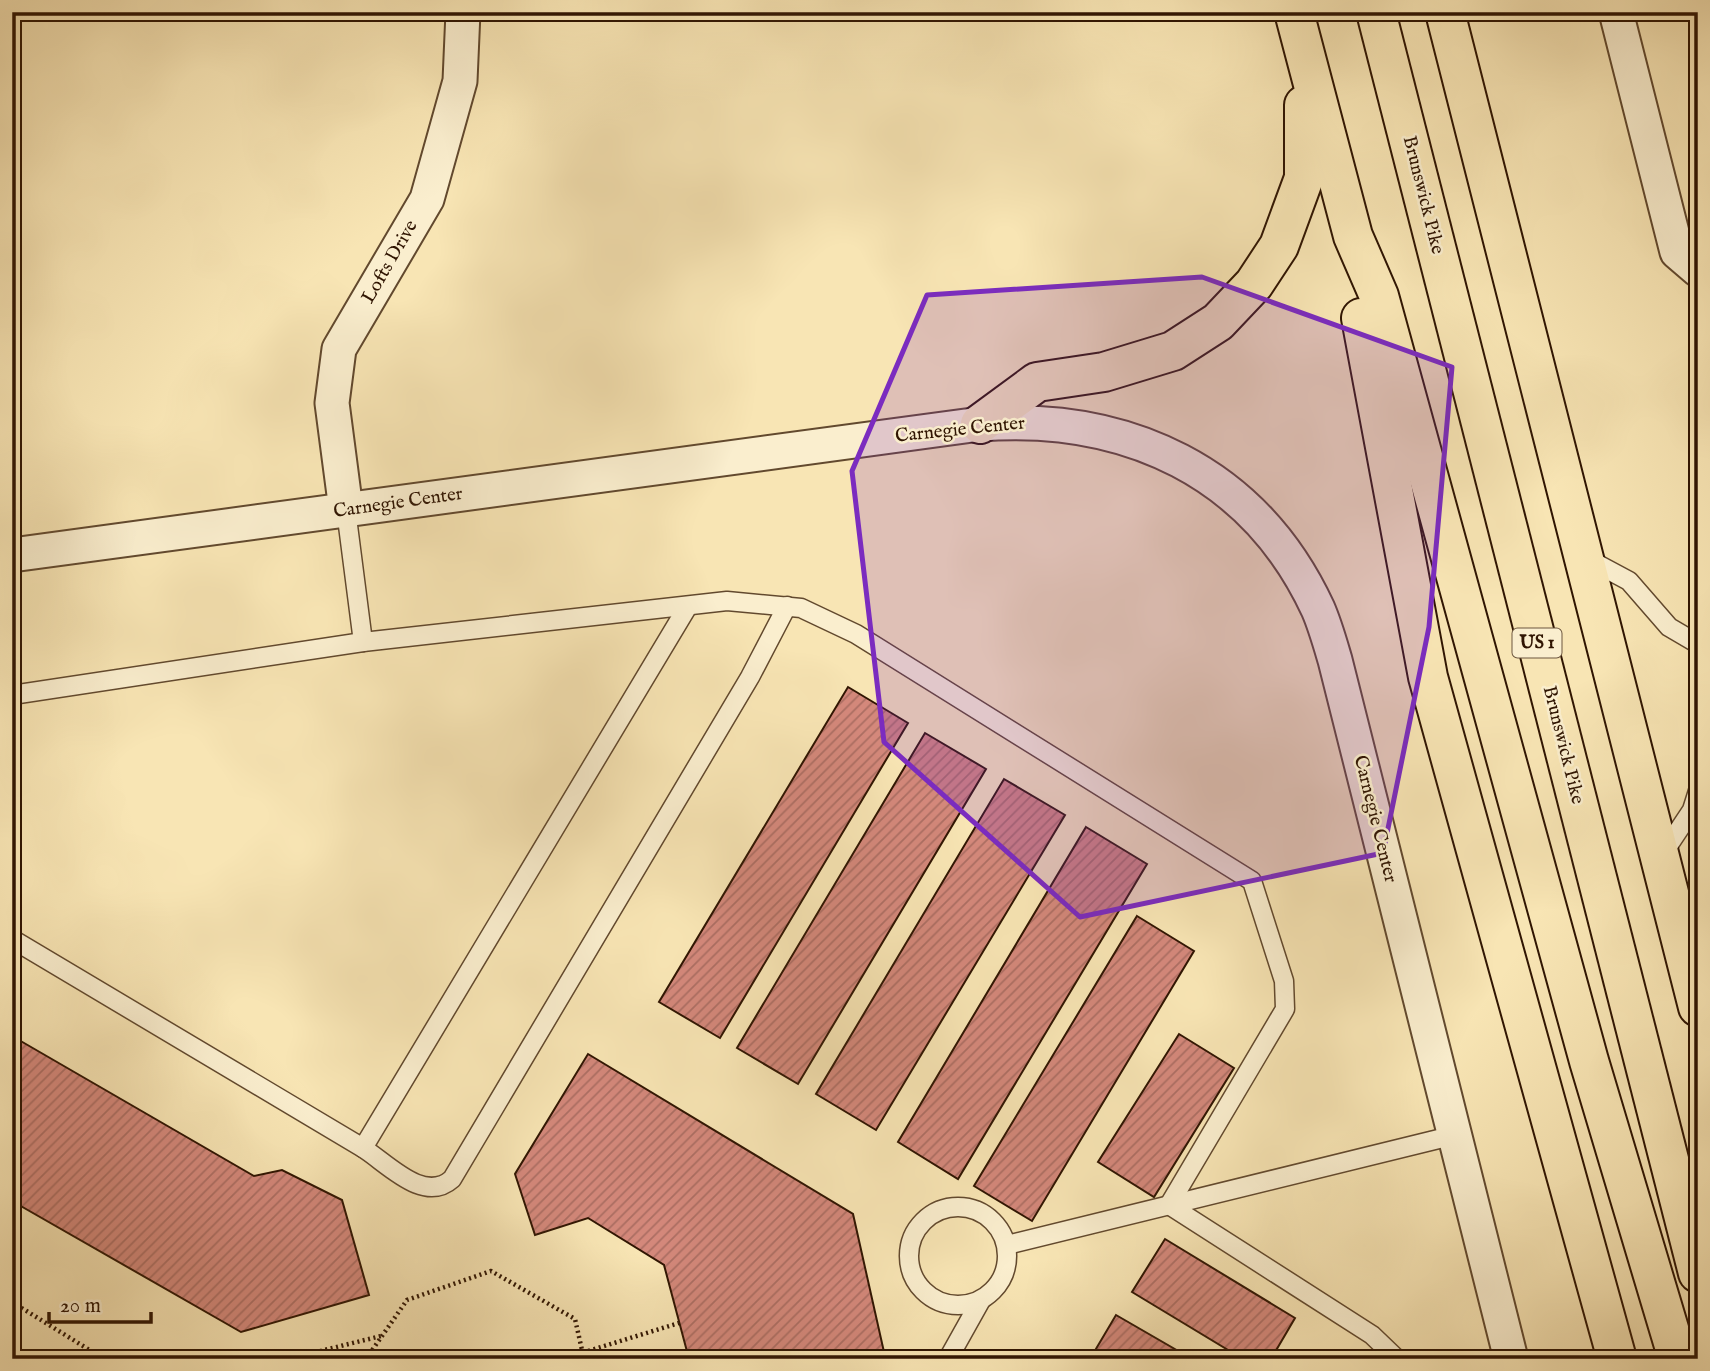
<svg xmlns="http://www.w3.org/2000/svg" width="1710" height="1371" font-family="'IM FELL English',serif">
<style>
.building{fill:url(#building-hatch);stroke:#301502;stroke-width:2}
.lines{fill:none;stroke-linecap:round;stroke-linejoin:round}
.lane-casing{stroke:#62492e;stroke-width:21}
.street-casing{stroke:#62492e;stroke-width:37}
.highway-casing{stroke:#301502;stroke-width:42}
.path{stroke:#301502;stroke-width:4.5;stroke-dasharray:2 3.5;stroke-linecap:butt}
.lane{stroke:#faeece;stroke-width:18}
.street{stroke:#faeece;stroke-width:33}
.highway{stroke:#f8e5b4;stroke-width:38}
.marked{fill:#7b2cbf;fill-opacity:0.2;stroke:#7b2cbf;stroke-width:5;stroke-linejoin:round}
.labels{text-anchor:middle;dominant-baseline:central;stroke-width:5;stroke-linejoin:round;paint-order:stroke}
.shield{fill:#faeece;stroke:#6d563f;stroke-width:2}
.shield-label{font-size:18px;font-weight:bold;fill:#301502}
.street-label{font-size:19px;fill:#301502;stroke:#faeece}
</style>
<defs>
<pattern id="building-hatch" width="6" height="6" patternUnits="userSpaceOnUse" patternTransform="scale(1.75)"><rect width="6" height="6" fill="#d4887b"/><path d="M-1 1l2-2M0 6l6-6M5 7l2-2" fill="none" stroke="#ac6e63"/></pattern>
</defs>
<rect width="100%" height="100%" fill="#f8e5b4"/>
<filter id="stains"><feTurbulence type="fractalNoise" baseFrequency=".00286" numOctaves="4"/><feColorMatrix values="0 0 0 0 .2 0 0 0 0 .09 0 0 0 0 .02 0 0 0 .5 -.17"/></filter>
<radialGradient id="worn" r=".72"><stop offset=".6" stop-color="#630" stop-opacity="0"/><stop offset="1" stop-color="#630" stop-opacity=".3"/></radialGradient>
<g class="building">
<polygon points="848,687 908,723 720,1038 659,1002"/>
<polygon points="925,733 986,769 798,1084 737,1048"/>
<polygon points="1004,779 1065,815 876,1130 816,1094"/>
<polygon points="1086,827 1147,864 958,1179 898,1142"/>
<polygon points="1137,916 1194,951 1032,1221 974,1186"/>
<polygon points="1179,1034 1234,1068 1154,1197 1098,1162"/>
<polygon points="12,1036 254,1176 282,1170 342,1200 369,1295 241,1332 12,1201"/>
<polygon points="588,1054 853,1214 884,1352 859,1359 689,1359 664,1265 588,1218 535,1235 515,1174"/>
<polygon points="1165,1239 1295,1318 1271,1359 1243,1359 1132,1292"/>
<polygon points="1116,1315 1192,1359 1090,1359"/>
</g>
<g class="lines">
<defs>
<g id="lane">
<polyline points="346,510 363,642"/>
<polyline points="1586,558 1629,581 1669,627 1698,644"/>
<polyline points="12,695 363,642 727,601 801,608 856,634 1252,881 1284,981 1285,1009 1169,1205 1372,1335 1397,1359"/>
<polyline points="1662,855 1692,810 1698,791"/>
<polyline points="12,939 363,1148 688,606"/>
<path d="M363,1148c25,16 61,56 89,31l298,-502 37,-71"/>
<circle cx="958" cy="1256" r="49"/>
<polyline points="1007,1245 1455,1135"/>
<polyline points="948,1359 981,1300"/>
</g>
<g id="street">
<polyline points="1616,12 1677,252 1698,270"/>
<polyline points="346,510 332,403 339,349 427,199 460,81 463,12"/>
<path d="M12,555l968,-131c146,-11 274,47 338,185 7,16 12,34 17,51l176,699"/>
</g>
<g id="highway">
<polyline points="1294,12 1353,236 1379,296 1589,1061 1678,1359"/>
<polyline points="1376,12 1698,1273"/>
<polyline points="1445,12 1698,1007"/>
<polyline points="1361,318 1428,677 1617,1359"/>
<polyline points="980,424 1037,382 1104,372 1173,351 1218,322 1254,284 1279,246 1304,178 1304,105"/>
</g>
</defs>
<use href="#lane" class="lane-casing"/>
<use href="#street" class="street-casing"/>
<use href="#highway" class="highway-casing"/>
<g class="path">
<polyline points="12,1302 104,1359"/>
<polyline points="288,1359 381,1336"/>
<polyline points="366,1359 407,1300 491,1271 575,1319 584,1359"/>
<polyline points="562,1359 679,1323"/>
</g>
<use href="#lane" class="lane"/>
<use href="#street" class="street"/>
<use href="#highway" class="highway"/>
</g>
<path class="marked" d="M1202,277l250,90 -23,260 -46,226 -303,64 -196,-175 -32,-271 75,-176z"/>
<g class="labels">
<rect class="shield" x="1512.5" y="628.5" width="49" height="29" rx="5"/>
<g class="shield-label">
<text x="1537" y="643">US 1</text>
</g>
<g class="street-label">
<text transform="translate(1423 195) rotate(76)">Brunswick Pike</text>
<text transform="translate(390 262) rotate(-60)">Lofts Drive</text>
<text transform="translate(960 430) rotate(-6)">Carnegie Center</text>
<text transform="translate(398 503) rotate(-8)">Carnegie Center</text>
<text transform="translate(1563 745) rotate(76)">Brunswick Pike</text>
<text transform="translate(1375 819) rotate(76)">Carnegie Center</text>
</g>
</g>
<rect width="1710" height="1371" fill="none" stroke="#f8e5b4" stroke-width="42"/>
<rect x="14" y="14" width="1682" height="1343" fill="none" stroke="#301502" stroke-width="3.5"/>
<rect x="21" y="21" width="1668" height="1329" fill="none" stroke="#301502" stroke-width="2"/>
<path d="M49 1312v10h102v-10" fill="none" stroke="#301502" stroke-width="3.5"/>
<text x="60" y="1312" font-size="21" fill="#301502" stroke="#faeece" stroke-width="5" paint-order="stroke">20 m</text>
<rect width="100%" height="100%" filter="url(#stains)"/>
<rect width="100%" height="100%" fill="url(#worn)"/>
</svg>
